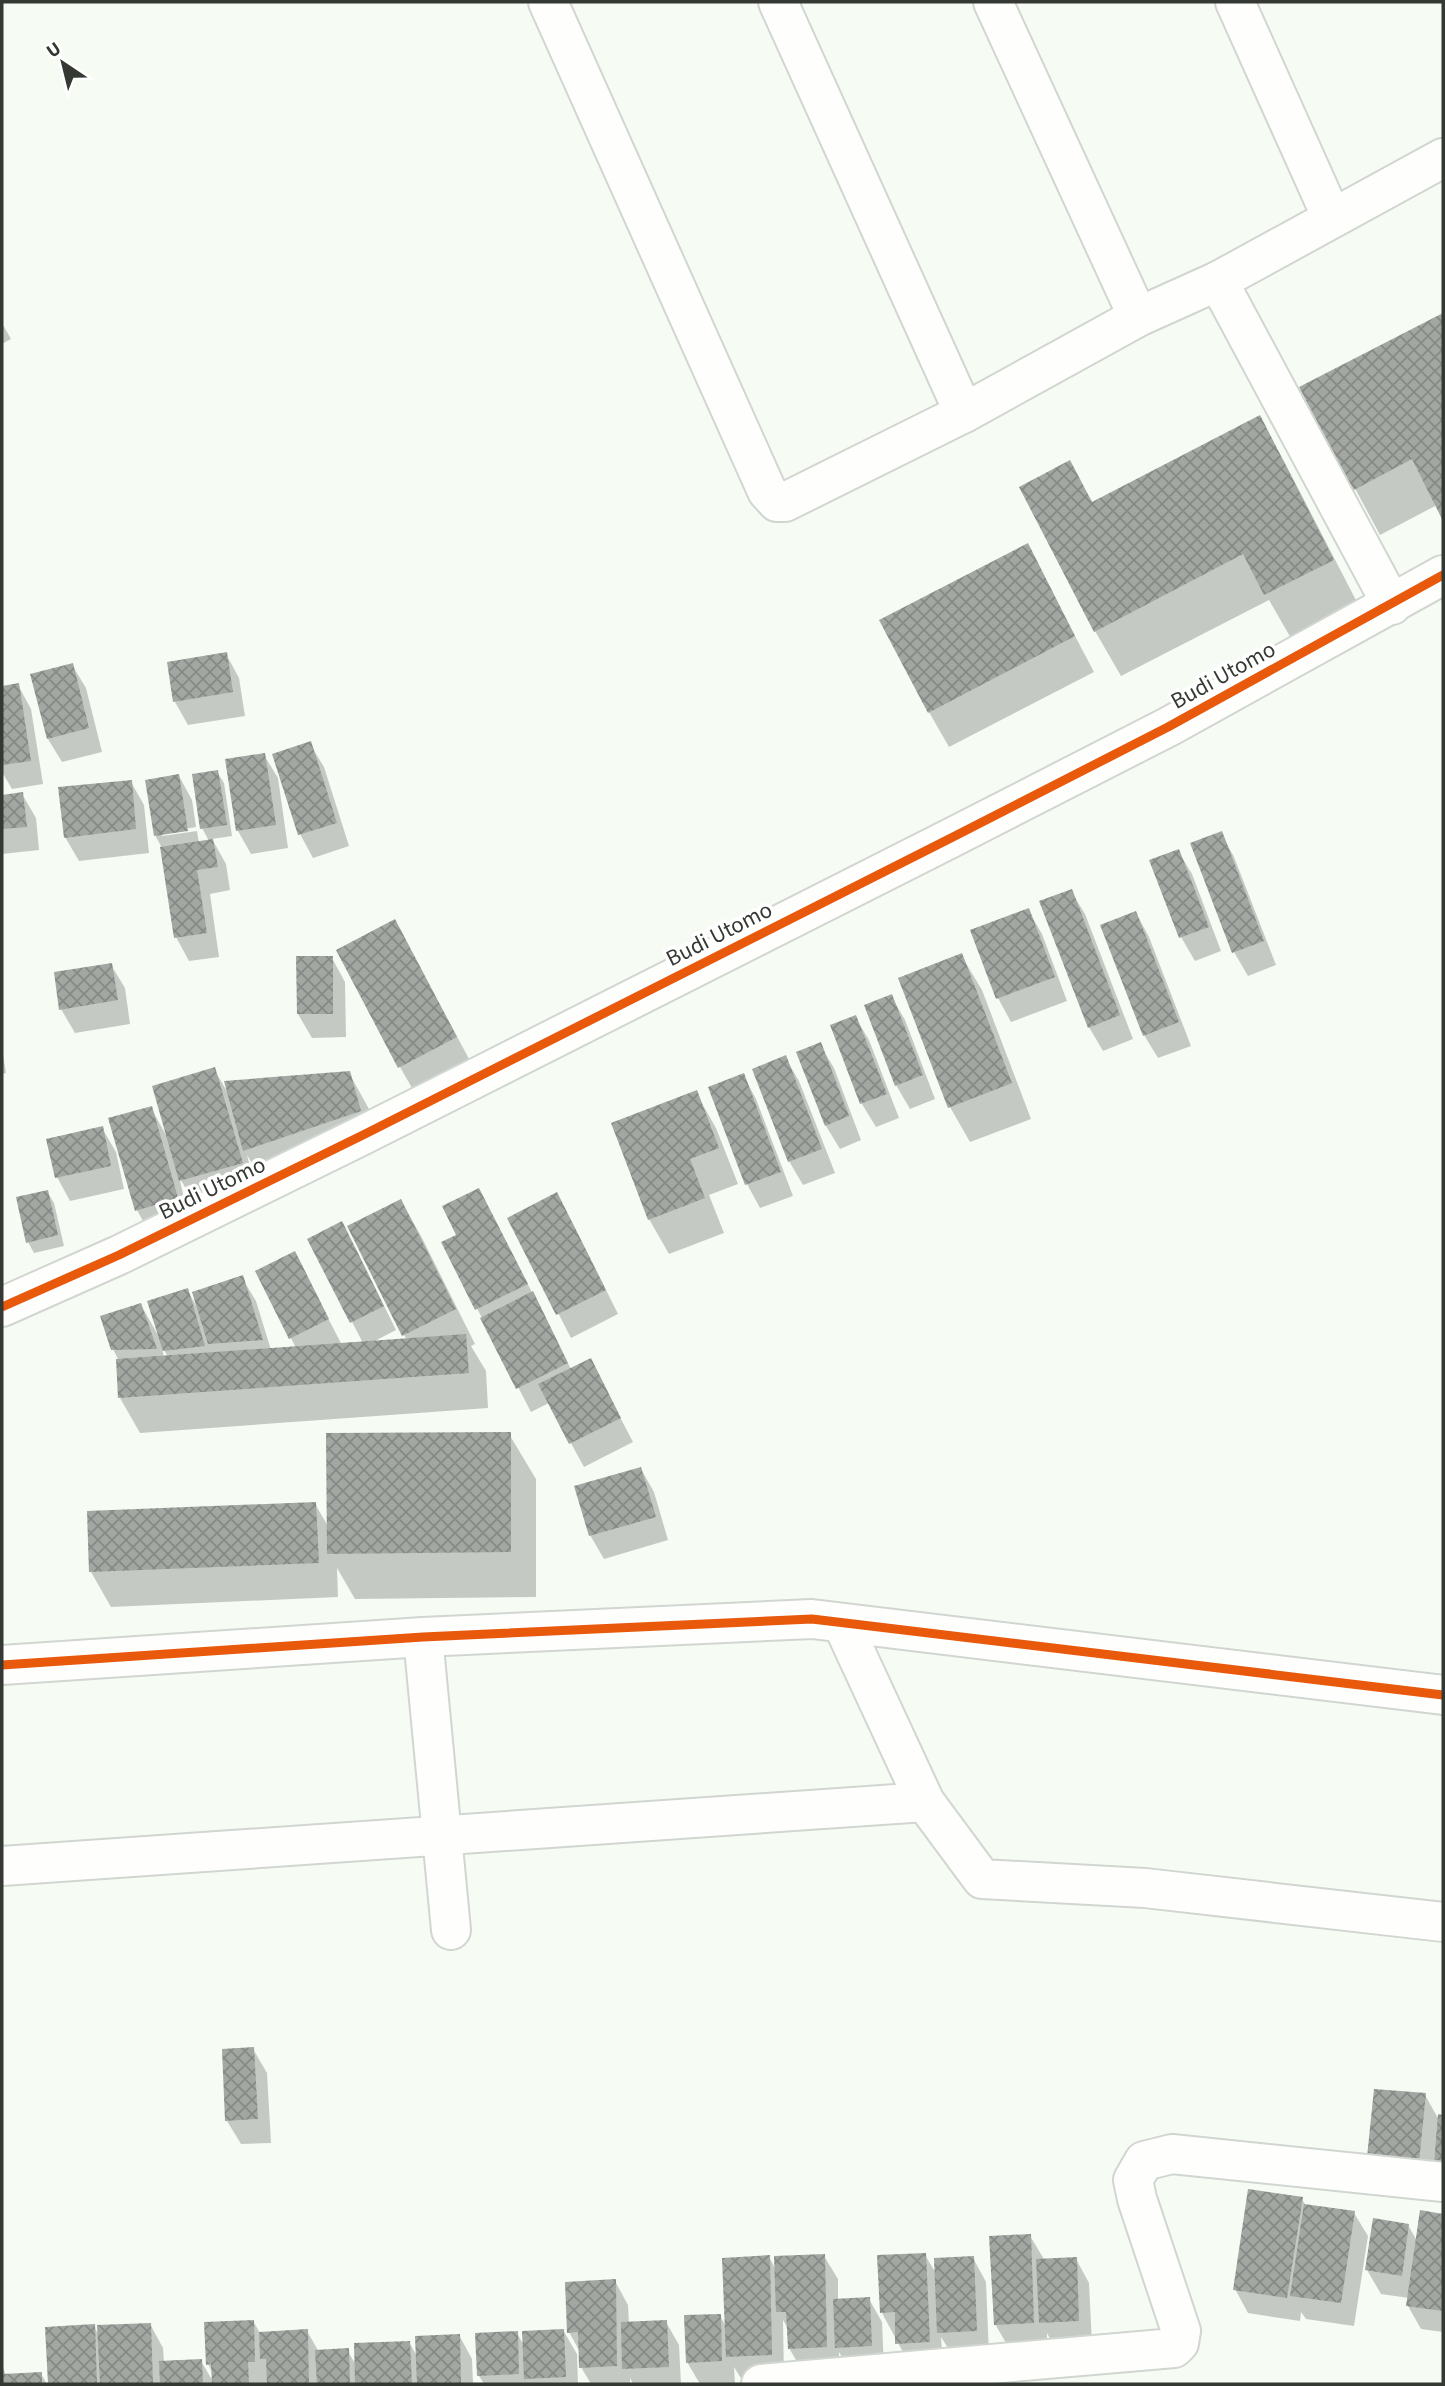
<svg xmlns="http://www.w3.org/2000/svg" width="1445" height="2386" font-family="'Source Sans 3',sans-serif">
<style>
.shadow{fill:#0003;fill-rule:evenodd}
.building{fill:url(#building-cross-hatch)}
.lines{fill:none;stroke-linecap:round;stroke-linejoin:round}
.minor-casing{stroke:#d1d6d0;stroke-width:42}
.minor{stroke:#fefffd;stroke-width:38}
.cycleway-casing{stroke:#fff;stroke-width:13}
.cycleway{stroke:#e8590c;stroke-width:9}
.labels{text-anchor:middle;dominant-baseline:central;stroke-width:7;stroke-linejoin:round;paint-order:stroke}
.street-label{font-size:23px;fill:#353934;stroke:#fff}
</style>
<defs>
<pattern id="building-cross-hatch" width="8" height="8" patternUnits="userSpaceOnUse" patternTransform="scale(1.75)"><rect width="8" height="8" fill="#a3a7a2"/><path d="M0 0l8 8M0 8l8-8" fill="none" stroke="#868985"/></pattern>
</defs>
<rect width="100%" height="100%" fill="#f6fcf4"/>
<g class="shadow">
<polygon points="1443,315 1443,517 1437,505 1380,535 1301,388"/>
<polygon points="2,323 11,339 2,344"/>
<polygon points="1259,417 1285,463 1359,606 1292,640 1269,600 1121,676 1095,631 1069,463 1093,503"/>
<polygon points="1027,545 1094,672 949,747 929,712"/>
<polygon points="226,654 239,678 245,716 188,725 175,702 169,664"/>
<polygon points="72,665 86,688 102,752 62,762 48,739 33,675"/>
<polygon points="18,685 31,709 43,784 12,789 2,772 2,688"/>
<polygon points="310,744 324,767 349,846 313,858 300,834"/>
<polygon points="264,755 278,778 288,848 251,854 238,831 227,760"/>
<polygon points="217,772 224,783 232,836 212,839 226,864 230,890 210,894 219,957 189,961 176,937 162,848 155,835 179,776 192,800 196,827 162,833 162,836 197,831 199,843 209,841 202,828"/>
<polygon points="131,782 144,805 149,853 79,861 65,837"/>
<polygon points="22,794 36,818 39,850 2,854 2,797"/>
<polygon points="1221,833 1234,857 1276,965 1248,976 1234,952 1192,844"/>
<polygon points="1178,851 1192,874 1221,951 1195,961 1181,937"/>
<polygon points="1071,891 1085,914 1133,1039 1103,1051 1089,1027"/>
<polygon points="1028,910 1042,934 1067,1001 1011,1022 998,998 972,931"/>
<polygon points="1136,913 1149,937 1191,1046 1158,1058 1144,1035"/>
<polygon points="961,955 982,990 1031,1119 970,1142 950,1107"/>
<polygon points="414,956 476,1072 420,1102 400,1067"/>
<polygon points="332,958 345,982 346,1037 312,1038 298,1014"/>
<polygon points="111,965 125,988 130,1024 75,1033 61,1009"/>
<polygon points="891,996 905,1020 935,1099 910,1109 896,1085"/>
<polygon points="855,1017 869,1040 899,1118 876,1127 862,1104 832,1026"/>
<polygon points="820,1045 834,1068 861,1140 840,1149 826,1126 798,1053"/>
<polygon points="2,1049 6,1073 2,1074"/>
<polygon points="785,1057 799,1081 835,1173 803,1185 789,1161 754,1070"/>
<polygon points="214,1069 228,1093 349,1073 369,1109 379,1147 265,1185 247,1155 255,1186 195,1204 179,1177 190,1222 150,1234 137,1210 151,1108 166,1135"/>
<polygon points="743,1075 756,1099 793,1196 760,1208 747,1184 710,1088"/>
<polygon points="696,1093 716,1128 738,1184 709,1195 724,1233 669,1254 649,1219"/>
<polygon points="102,1128 116,1152 124,1189 70,1201 57,1177"/>
<polygon points="47,1192 54,1203 64,1246 34,1253 28,1242"/>
<path d="M401,1201l20,35 54,108 -4,2 15,25 2,37 -348,25 -20,-35 -1,-37 -6,-12 28,-44 17,30 29,-45 10,17 45,-29 14,23 15,49 25,-2 -39,-77 37,-18 48,92 21,-2 -54,-104 46,8 41,83 -25,13 36,-3 -3,-5zM162,1346l6,11 -4,1z"/>
<polygon points="492,1214 571,1369 590,1360 633,1442 584,1467 549,1403 531,1412 443,1243"/>
<polygon points="509,1218 570,1218 618,1314 571,1338"/>
<polygon points="509,1434 536,1479 536,1597 355,1599 337,1568 338,1597 111,1607 91,1572 315,1504 328,1526"/>
<polygon points="641,1469 654,1492 668,1540 604,1559 590,1535"/>
<polygon points="253,2049 267,2073 271,2143 241,2144 227,2121"/>
<polygon points="1425,2095 1439,2120 1440,2116 1443,2116 1443,2175 1382,2190"/>
<polygon points="1302,2199 1306,2206 1354,2213 1368,2236 1354,2326 1306,2319 1301,2312 1300,2321 1248,2313 1235,2289"/>
<polygon points="1422,2212 1443,2215 1443,2332 1421,2329 1408,2306 1409,2298 1381,2294 1367,2270 1408,2225 1417,2241"/>
<polygon points="1030,2236 1044,2259 1076,2259 1089,2283 1092,2344 1054,2346 1047,2333 1047,2346 1009,2348 995,2324"/>
<polygon points="925,2255 937,2275 973,2258 986,2282 989,2354 953,2356 941,2337 943,2365 911,2367 882,2313"/>
<polygon points="824,2256 838,2279 838,2300 869,2299 882,2322 884,2369 850,2371 839,2352 839,2371 803,2372 789,2348 789,2330 783,2320 784,2378 742,2380 734,2367 735,2384 700,2384 687,2362 720,2316 727,2328 769,2257 776,2270"/>
<polygon points="615,2281 628,2305 629,2324 666,2322 679,2345 681,2384 633,2384 630,2378 630,2384 591,2384 581,2367 580,2352 569,2332"/>
<polygon points="253,2321 260,2333 307,2331 319,2352 347,2350 356,2365 409,2342 418,2358 459,2335 472,2359 473,2384 50,2384 47,2329 94,2326 99,2336 150,2324 163,2348 164,2363 201,2361 214,2383 213,2374 208,2364"/>
<polygon points="563,2330 577,2354 578,2384 484,2384 479,2376 517,2333 524,2346"/>
<polygon points="2,2364 6,2376 41,2374 47,2384 2,2384"/>
</g>
<g class="building">
<polygon points="1443,313 1443,521 1412,459 1352,491 1299,387"/>
<polygon points="1260,415 1334,560 1264,595 1243,554 1094,632 1019,487 1070,460 1092,502"/>
<polygon points="1028,543 1075,636 928,713 879,620"/>
<polygon points="227,652 233,692 173,702 167,662"/>
<polygon points="73,663 89,728 47,739 30,674"/>
<polygon points="19,683 31,761 2,765 2,686"/>
<polygon points="311,741 337,823 298,835 272,754"/>
<polygon points="265,753 276,825 236,831 225,759"/>
<polygon points="218,770 227,825 200,829 192,774"/>
<polygon points="179,774 188,831 154,836 145,780"/>
<polygon points="132,780 136,829 64,838 58,787"/>
<polygon points="23,792 27,827 2,829 2,795"/>
<polygon points="1222,831 1264,941 1232,953 1190,843"/>
<polygon points="213,839 218,867 197,870 207,933 174,938 160,847"/>
<polygon points="1179,849 1209,927 1179,938 1149,860"/>
<polygon points="1072,889 1120,1015 1088,1028 1039,901"/>
<polygon points="1029,908 1055,977 996,999 970,930"/>
<polygon points="1136,911 1179,1022 1143,1036 1100,925"/>
<polygon points="395,919 457,1037 398,1068 336,950"/>
<polygon points="962,953 1012,1083 948,1108 898,978"/>
<polygon points="296,956 333,956 333,1014 297,1014"/>
<polygon points="112,963 118,1000 59,1010 54,972"/>
<polygon points="892,994 923,1075 895,1086 864,1005"/>
<polygon points="856,1015 887,1094 860,1104 830,1025"/>
<polygon points="821,1042 849,1116 825,1126 796,1052"/>
<polygon points="786,1055 822,1149 788,1162 752,1069"/>
<polygon points="215,1067 243,1163 179,1181 152,1086"/>
<polygon points="350,1071 361,1111 243,1151 224,1081"/>
<polygon points="744,1073 781,1172 745,1185 708,1087"/>
<polygon points="697,1090 719,1148 690,1159 705,1198 648,1220 611,1123"/>
<polygon points="152,1106 178,1198 135,1211 108,1118"/>
<polygon points="103,1126 111,1166 55,1178 46,1139"/>
<polygon points="479,1188 528,1284 475,1310 441,1242 456,1235 442,1206"/>
<polygon points="48,1190 58,1235 26,1243 16,1197"/>
<polygon points="557,1192 606,1290 556,1315 507,1218"/>
<polygon points="401,1199 456,1309 402,1336 347,1226"/>
<polygon points="342,1221 384,1306 350,1323 307,1239"/>
<polygon points="295,1251 329,1319 289,1339 255,1271"/>
<polygon points="243,1275 263,1340 208,1344 192,1292"/>
<polygon points="188,1288 205,1346 163,1351 147,1301"/>
<polygon points="533,1291 568,1363 516,1389 480,1318"/>
<polygon points="141,1303 157,1349 111,1350 100,1316"/>
<polygon points="466,1334 469,1373 118,1398 116,1359"/>
<polygon points="591,1358 621,1418 569,1444 538,1384"/>
<polygon points="511,1432 511,1552 327,1554 326,1433"/>
<polygon points="641,1467 656,1517 589,1536 574,1486"/>
<polygon points="316,1502 319,1563 89,1572 87,1511"/>
<polygon points="254,2047 258,2119 225,2121 222,2049"/>
<polygon points="1374,2089 1426,2093 1418,2172 1366,2167"/>
<polygon points="1438,2114 1443,2115 1443,2165 1434,2164"/>
<polygon points="1248,2189 1303,2197 1287,2298 1233,2290"/>
<polygon points="1304,2204 1355,2211 1341,2303 1290,2296"/>
<polygon points="1420,2210 1443,2214 1443,2311 1406,2306"/>
<polygon points="1373,2218 1409,2224 1402,2276 1365,2270"/>
<polygon points="1031,2234 1034,2323 994,2325 989,2236"/>
<polygon points="926,2253 930,2342 895,2344 895,2312 880,2313 877,2255"/>
<polygon points="825,2254 827,2347 788,2349 786,2312 776,2312 774,2256"/>
<polygon points="770,2255 772,2355 726,2357 722,2258"/>
<polygon points="974,2256 977,2331 937,2333 934,2258"/>
<polygon points="1077,2257 1079,2321 1039,2323 1036,2259"/>
<polygon points="616,2279 617,2366 579,2368 578,2332 567,2333 565,2282"/>
<polygon points="870,2297 872,2346 835,2348 833,2299"/>
<polygon points="721,2314 722,2361 686,2363 684,2315"/>
<polygon points="254,2320 255,2362 248,2362 249,2384 212,2384 211,2364 206,2365 204,2322"/>
<polygon points="667,2320 669,2367 622,2369 621,2322"/>
<polygon points="151,2323 153,2384 100,2384 97,2325"/>
<polygon points="95,2324 97,2384 48,2384 45,2327"/>
<polygon points="308,2329 309,2384 267,2384 266,2359 260,2359 259,2332"/>
<polygon points="564,2329 566,2377 524,2379 522,2331"/>
<polygon points="518,2331 519,2374 477,2376 475,2333"/>
<polygon points="460,2334 461,2384 417,2384 415,2336"/>
<polygon points="410,2341 412,2384 355,2384 354,2343"/>
<polygon points="349,2348 350,2384 317,2384 315,2350"/>
<polygon points="202,2359 203,2384 160,2384 159,2361"/>
<polygon points="42,2372 42,2384 2,2384 2,2374"/>
</g>
<g class="lines">
<defs>
<g id="minor">
<polyline points="548,2 767,491 777,502 785,502 964,413 1138,317 1218,281 1392,605"/>
<polyline points="778,2 964,413"/>
<polyline points="993,2 1138,317"/>
<polyline points="1235,2 1332,218"/>
<polyline points="1218,281 1443,158"/>
<polyline points="2,1307 119,1255 363,1135 951,838 1168,727 1443,575"/>
<polyline points="842,1623 925,1802 982,1879 1145,1888 1443,1922"/>
<polyline points="423,1637 451,1930"/>
<polyline points="2,1665 423,1637 812,1619 1443,1695"/>
<polyline points="2,1866 925,1802"/>
<polyline points="761,2384 1174,2348 1179,2343 1181,2331 1137,2199 1133,2180 1144,2161 1172,2154 1443,2182"/>
</g>
</defs>
<use href="#minor" class="minor-casing"/>
<use href="#minor" class="minor"/>
<defs>
<g id="cycleway">
<polyline points="2,1307 119,1255 363,1135 951,838 1168,727 1443,575"/>
<polyline points="2,1665 423,1637 812,1619 1443,1695"/>
</g>
</defs>
<use href="#cycleway" class="cycleway-casing"/>
<use href="#cycleway" class="cycleway"/>
</g>
<g class="labels">
<g class="street-label">
<text transform="translate(1223 675) rotate(-29)">Budi Utomo</text>
<text transform="translate(719 934) rotate(-27)">Budi Utomo</text>
<text transform="translate(212 1188) rotate(-26)">Budi Utomo</text>
</g>
</g>
<rect width="1445" height="2386" fill="none" stroke="#353934" stroke-width="7"/>
<g transform="translate(63 63) rotate(325)" stroke="#ffffff" stroke-width="5" paint-order="stroke">
<path d="M0-5L12 26L0 18L-12 26Z" fill="#353934"/>
<text y="-10" font-size="19" font-weight="bold" text-anchor="middle" fill="#353934">U</text>
</g>
</svg>
